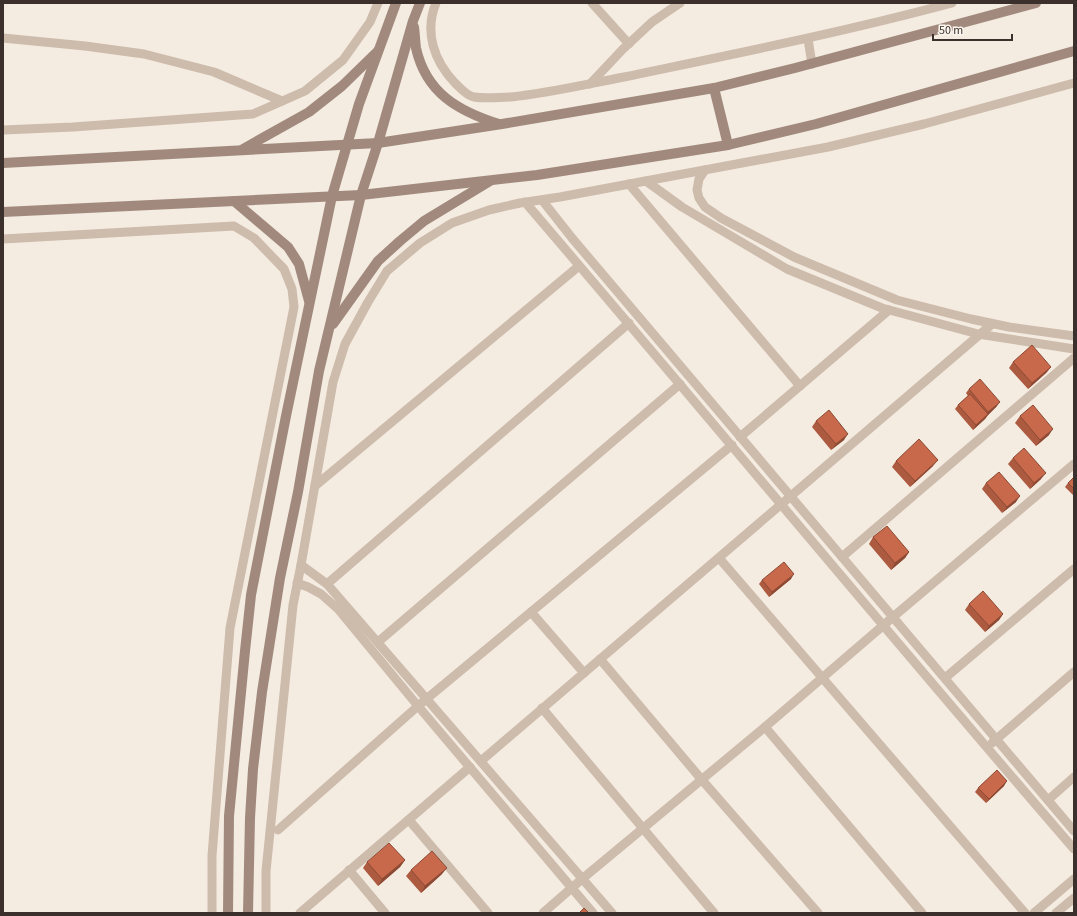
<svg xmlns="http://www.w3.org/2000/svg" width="1077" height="916" font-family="'Source Sans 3',sans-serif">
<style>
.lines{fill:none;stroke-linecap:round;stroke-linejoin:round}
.minor{stroke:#cdbbac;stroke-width:9}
.secondary{stroke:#a18a7d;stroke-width:10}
.wall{fill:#ac5a40}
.shaded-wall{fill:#8c4a34}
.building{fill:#c8694b;stroke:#8c4a34}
</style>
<rect width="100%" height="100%" fill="#f4ebe1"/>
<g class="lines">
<g class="minor">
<path d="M436,3c-12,29 -2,58 19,80 5,5 12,13 19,14 12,2 25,0 37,0 38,-4 76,-13 113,-20 110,-23 220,-45 328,-74"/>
<polyline points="592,3 629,44"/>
<polyline points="3,38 85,46 144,54 214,72 282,101"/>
<polyline points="808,39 812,64"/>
<polyline points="590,84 623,49 652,22 680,3"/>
<polyline points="3,130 73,127 253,114 305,91 343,60 370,22 378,3"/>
<polyline points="705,170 699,179 697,190 699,198 705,207 721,218 794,257 897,300 971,319 1009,327 1074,336"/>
<polyline points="646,181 682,207 787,269 882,308 978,334 1074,349"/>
<polyline points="629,184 800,386"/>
<polyline points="542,200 572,238 1074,831"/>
<path d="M525,202c184,215 364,433 549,647"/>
<polyline points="3,239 234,226 254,238 284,269 292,289 294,307 230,628 212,856 212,913"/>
<polyline points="740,437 889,310"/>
<polyline points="315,486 579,266"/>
<polyline points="842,557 1074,358"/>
<polyline points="719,558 1025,913"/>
<polyline points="301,565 327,584 612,913"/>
<polyline points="297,583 308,587 321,594 338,609 418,706 593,913"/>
<polyline points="327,584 629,323"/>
<polyline points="531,612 584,673"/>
<polyline points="378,642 680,384"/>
<polyline points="600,659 702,780 818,913"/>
<polyline points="945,678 1074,569"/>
<polyline points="542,708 714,913"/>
<polyline points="765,727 922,913"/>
<polyline points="992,743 1074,672"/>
<polyline points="481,761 992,324"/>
<polyline points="1048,800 1074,777"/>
<polyline points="409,820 488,913"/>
<polyline points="278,830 418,706 732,445"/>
<polyline points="349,870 385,913"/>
<polyline points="266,913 266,871 293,605 301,565 333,382 345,344 368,302 387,271 420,243 452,223 489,210 520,203 560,197 828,147 924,124 1074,83"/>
<polyline points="300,913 470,767"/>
<polyline points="543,913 582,879 765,727 893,617 1074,464"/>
<polyline points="1034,913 1074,879"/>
<polyline points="1056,913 1074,898"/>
</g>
<g class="secondary">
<path d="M414,27c1,7 1,14 2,21 10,45 42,63 83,76"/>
<polyline points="714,88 728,145"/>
<polyline points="243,149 309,112 342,86 378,51"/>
<polyline points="3,163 378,143 502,124 714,88 795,68 1036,3"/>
<polyline points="234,201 288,247 299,264 309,301"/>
<polyline points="3,212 361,195 537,175 728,145 816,124 1074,51"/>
<polyline points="333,324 378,261 400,241 424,221 490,181"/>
<polyline points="228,913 229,816 245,651 251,595 286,416 332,196 359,104 396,3"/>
<polyline points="248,913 250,818 253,769 262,692 280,578 298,492 319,371 361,195 378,143 413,21 420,3"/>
</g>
</g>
<g class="wall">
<polygon points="1013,362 1051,367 1046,373 1028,389 1009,368"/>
<polygon points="969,389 997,406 988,415 985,419 973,430 955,409 958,405 968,396 966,393"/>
<polygon points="1020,416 1049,435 1036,446 1015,423"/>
<polygon points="816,421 844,440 831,450 812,427"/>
<polygon points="1013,458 1041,479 1030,489 1008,464"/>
<polygon points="896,461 933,466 910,487 892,467"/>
<polygon points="1074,477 1074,496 1065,487 1068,483"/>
<polygon points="986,483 1016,502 1002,513 982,489"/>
<polygon points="873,537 909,552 905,558 891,570 869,544"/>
<polygon points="791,579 769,597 759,584 762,580"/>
<polygon points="969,604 1003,614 999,620 985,632 965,610"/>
<polygon points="1004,786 986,803 975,792 978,788"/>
<polygon points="405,860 400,867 378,886 363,868 367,862"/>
<polygon points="411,870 442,874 421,893 406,876"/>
</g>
<g class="shaded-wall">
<polygon points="1051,367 1046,373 1028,389 1032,383"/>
<polygon points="1000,402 997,406 988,415 985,419 973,430 976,425 986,416 988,412"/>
<polygon points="1053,429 1049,435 1036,446 1040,440"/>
<polygon points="848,434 844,440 831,450 836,444"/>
<polygon points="938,460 933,466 910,487 915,481"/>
<polygon points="1046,473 1041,479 1030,489 1034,483"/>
<polygon points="1020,496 1016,502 1002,513 1007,507"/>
<polygon points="909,552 905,558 891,570 895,563"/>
<polygon points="794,574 791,579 769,597 772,592"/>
<polygon points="1003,614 999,620 985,632 989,626"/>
<polygon points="1007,781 1004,786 986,803 989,799"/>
<polygon points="405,860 400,867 378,886 382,879"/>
<polygon points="447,868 442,874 421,893 425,886"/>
</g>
<g class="building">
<polygon points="1032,345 1051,367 1032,383 1013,362"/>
<polygon points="980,379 1000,402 988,412 969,389"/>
<polygon points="970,394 988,414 976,425 958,405"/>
<polygon points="1033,405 1053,429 1040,440 1020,416"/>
<polygon points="829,410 848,434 836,444 816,421"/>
<polygon points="919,439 938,460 915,481 896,461"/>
<polygon points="1024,448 1046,473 1034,483 1013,458"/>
<polygon points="999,472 1020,496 1007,507 986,483"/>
<polygon points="1074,477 1074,489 1068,483"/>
<polygon points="887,526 909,552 895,563 873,537"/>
<polygon points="784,562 794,574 772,592 762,580"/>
<polygon points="983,591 1003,614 989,626 969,604"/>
<polygon points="997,770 1007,781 989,799 978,788"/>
<polygon points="389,843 405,860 382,879 367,862"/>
<polygon points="432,851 447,868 425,886 411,870"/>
<polygon points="584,908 589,913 579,913"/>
</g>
<rect width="1077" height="916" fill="none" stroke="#3b302b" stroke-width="8"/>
<path d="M933 34v6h79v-6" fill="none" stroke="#3b302b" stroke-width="2"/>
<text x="939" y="34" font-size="12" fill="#3b302b" stroke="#fbf5ee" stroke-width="3" paint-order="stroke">50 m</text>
</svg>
